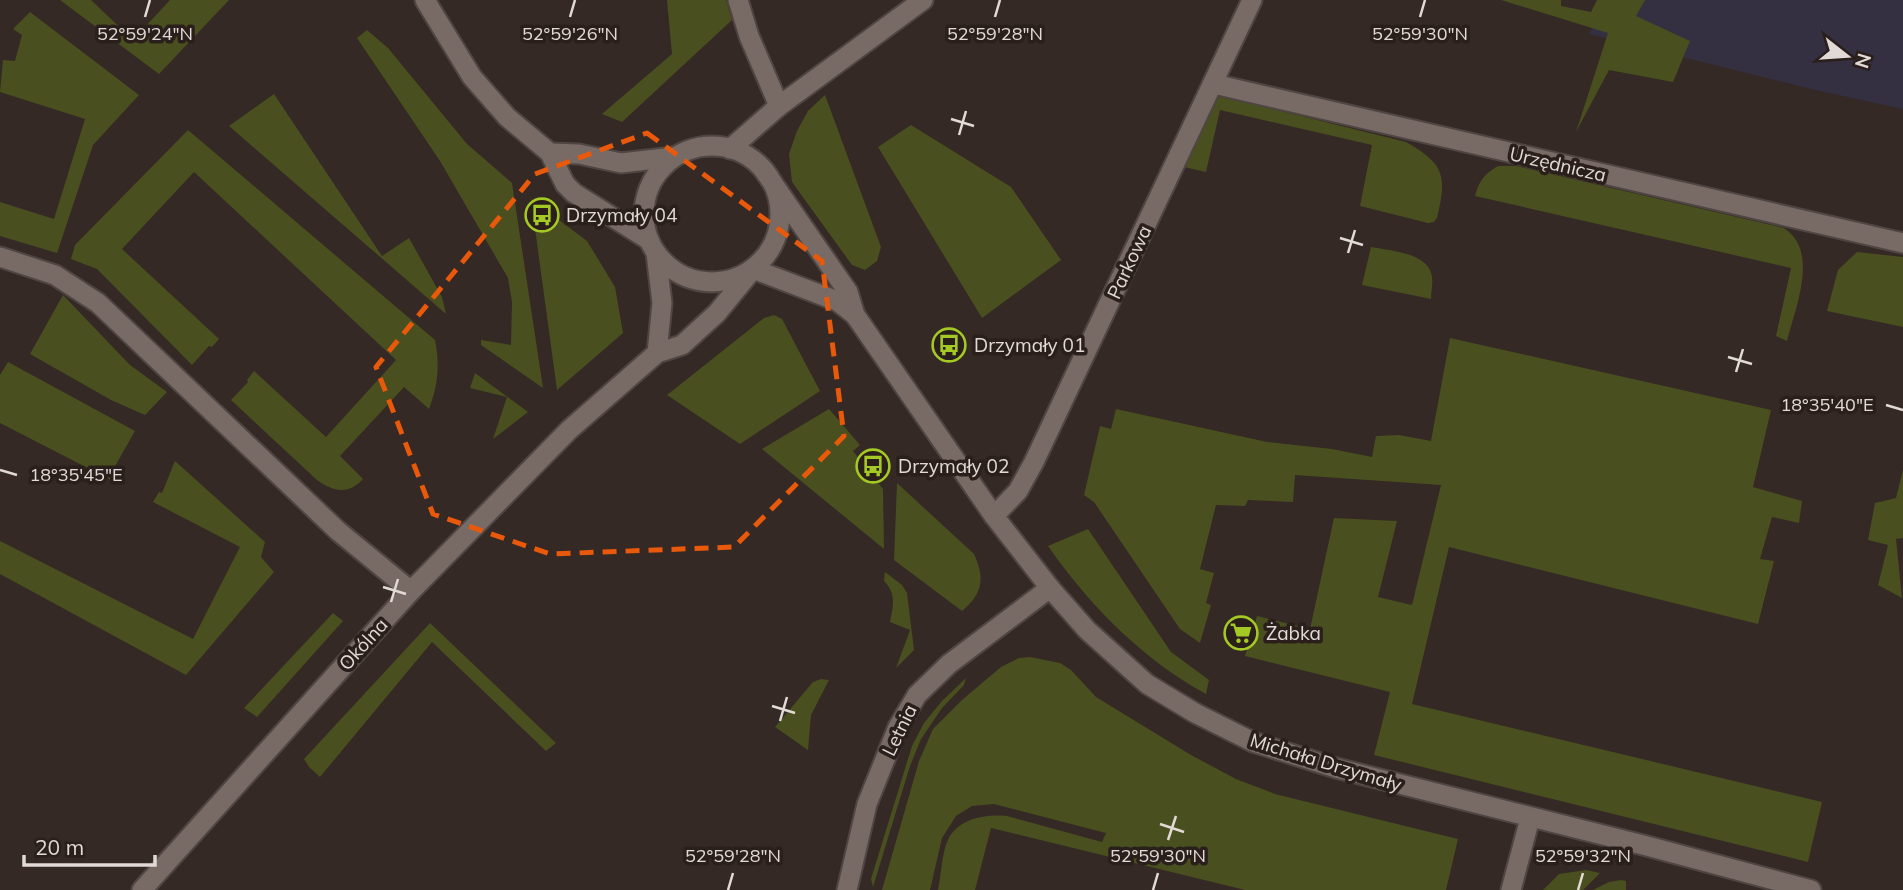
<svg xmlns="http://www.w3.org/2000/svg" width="1903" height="890" font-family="Mulish,sans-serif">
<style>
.industrial{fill:#343041}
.green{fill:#494f1f}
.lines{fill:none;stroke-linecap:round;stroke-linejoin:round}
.minor-casing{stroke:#4f4542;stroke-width:23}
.minor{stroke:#786a65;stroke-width:19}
.marked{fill:none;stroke:#e8590c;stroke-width:5;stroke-dasharray:14 9;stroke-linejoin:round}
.ticks{fill:none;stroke:#e2dad7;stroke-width:2.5}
.labels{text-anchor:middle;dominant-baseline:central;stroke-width:7;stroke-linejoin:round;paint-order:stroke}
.street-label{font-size:19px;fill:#e2dad7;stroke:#2a1f1b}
.poi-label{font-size:19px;fill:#e2dad7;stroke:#2a1f1b;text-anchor:start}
.ticks-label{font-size:18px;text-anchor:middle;fill:#e2dad7;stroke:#2a1f1b;stroke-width:7;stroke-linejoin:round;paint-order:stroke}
</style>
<rect width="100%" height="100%" fill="#342924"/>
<polygon class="industrial" points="1606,0 1903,0 1903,109 1820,91 1589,34"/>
<g class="green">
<polygon points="60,0 91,0 133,40 170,0 229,0 159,74"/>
<polygon points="667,0 726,0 732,20 622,122 602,114 672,54"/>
<polygon points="1501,0 1561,0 1561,6 1591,12 1597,0 1645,0 1636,16 1690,41 1673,82 1609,70 1576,132 1608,33"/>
<polygon points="30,12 139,95 93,145 57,253 0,236 0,202 54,219 85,119 0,92 3,60 15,61 22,35 13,29"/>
<polygon points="367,30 388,48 467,144 512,183 543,388 481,345 481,340 511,345 512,302 508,278 440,161 357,38"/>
<polygon points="274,94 382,256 409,238 442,297 446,314 229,126"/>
<polygon points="825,95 881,247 877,261 865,270 852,265 792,182 789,154 797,131 808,111"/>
<path d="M1221,96l185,46c39,22 41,34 31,76l-3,4 -6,1 -68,-17 12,-61 -152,-35 -14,62 -22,-5 28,-65z"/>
<polygon points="911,125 1011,187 1061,260 982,318 878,147"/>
<path d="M188,130l247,210c5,25 3,45 -6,69l-25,-22 -64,69 23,23c-15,16 -29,13 -46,1l-86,-80 17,-18 -1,-2 7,-9 72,66 70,-77 -202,-188 -72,77 97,90 -7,8 -3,-1 -17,19 -95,-96 -26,-10 4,-14z"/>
<path d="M1498,166h18l268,62c4,3 9,7 12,12 17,27 -2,73 -9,101l-11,-5 15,-68 -316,-72c4,-15 9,-22 23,-30z"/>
<polygon points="531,199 587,241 615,287 623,333 557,390"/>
<path d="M1371,247c19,4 58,5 61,30 1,7 -1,15 -1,22l-69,-14z"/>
<polygon points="1857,252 1903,257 1903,327 1827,311 1838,270"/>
<polygon points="63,295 130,365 167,392 145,415 111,400 30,354"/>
<polygon points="774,315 782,319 820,391 740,444 667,395 764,318"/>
<polygon points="1450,338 1771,410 1753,487 1802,501 1799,523 1772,517 1760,559 1774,561 1758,624 1449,547 1412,704 1822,802 1808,862 1374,755 1390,692 1245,656 1257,616 1310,629 1334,518 1397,521 1378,597 1412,605 1441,485 1295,475 1293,502 1248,500 1245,506 1216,505 1200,569 1214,573 1206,603 1211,605 1200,643 1180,629 1094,502 1084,495 1100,426 1111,429 1116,409 1267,442 1332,449 1372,457 1376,436 1399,435 1431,441"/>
<polygon points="8,362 135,431 114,468 117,470 111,480 0,423 0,375"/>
<polygon points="475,373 528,412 493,439 507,397 470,388"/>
<polygon points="829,409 860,445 853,451 883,489 884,549 762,449"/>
<polygon points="175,461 265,542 261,557 274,572 186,675 0,574 0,541 193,639 240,547 153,502 159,492 162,493"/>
<polygon points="1903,470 1903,538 1896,539 1902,598 1878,585 1888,545 1868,540 1875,503 1896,498"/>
<path d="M897,483l77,71c11,24 9,40 -12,57l-68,-51z"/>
<path d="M1088,529l83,123 38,28 -3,14c-64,-35 -117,-89 -158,-148z"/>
<path d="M885,572l17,13 5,8 7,57 -18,18 14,-38 -20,-8c3,-15 7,-28 -6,-41z"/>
<polygon points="333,613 343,621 257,717 244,708"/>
<polygon points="430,623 556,743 546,751 432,642 320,777 309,767 304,759"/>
<path d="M1030,657l30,6 11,7 25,27 95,58 45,24 39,15 183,45 -12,51h-201l-254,-62 -16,62h-37c3,-13 4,-38 10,-50 10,-22 38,-26 59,-24l95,26 4,-9 -112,-29 -22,2 -16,10 -14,22 -12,52h-48l37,-129 14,-32 29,-29 39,-33 18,-9z"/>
<polygon points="966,678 964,685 942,708 921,739 910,766 873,887 871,879 912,746 924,723 942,701"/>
<polygon points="821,679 829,680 811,715 808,750 775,727 813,682"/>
<polygon points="1586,870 1600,873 1583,890 1543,890 1559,874"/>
<polygon points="1621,880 1626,881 1626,890 1593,890 1609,882"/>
</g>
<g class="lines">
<defs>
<g id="minor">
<polyline points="425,0 472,77 507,117 550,153 565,184 574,193 649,240"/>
<polyline points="738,0 749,36 779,106"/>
<polyline points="1214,84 1903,243"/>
<circle cx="712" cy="214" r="68"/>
<polyline points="730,149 779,106 923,0"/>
<polyline points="550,153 579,154 621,163 673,157"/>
<polyline points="763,169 848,292 855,315 994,516 1050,588 1087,630 1147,684 1195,713 1253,742 1336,768 1647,846 1811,890"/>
<polyline points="656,253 662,303 657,353"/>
<polyline points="0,257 55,275 98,303 338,531 411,591"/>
<polyline points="753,269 837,301 855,315"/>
<polyline points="994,516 1018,491 1034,462 1252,0"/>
<polyline points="142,890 411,591 569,430 657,353 682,345 717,313 753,269"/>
<polyline points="847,890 867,804 898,727 917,695 949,664 1050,588"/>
<polyline points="1511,890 1530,818"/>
</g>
</defs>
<use href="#minor" class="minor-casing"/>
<use href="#minor" class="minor"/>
</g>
<path class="marked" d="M647,133l175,128 22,175 -110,111 -184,7 -117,-40 -57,-147 159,-193z"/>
<path class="ticks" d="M145,17l5,-17M570,17l5,-17M995,17l5,-17M1420,17l5,-17M951,119l23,7M959,135l7,-24M1340,238l23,7M1348,253l7,-23M1728,357l24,7M1736,372l7,-23M1886,405l17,5M0,470l17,5M383,587l23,7M391,602l7,-23M772,706l23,7M780,721l7,-24M1160,824l24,8M1168,840l8,-24M728,890l5,-17M1153,890l5,-17M1578,890l5,-17"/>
<defs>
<symbol id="bus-ring" viewBox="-11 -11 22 22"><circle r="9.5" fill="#2a1f1b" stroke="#a4c824" stroke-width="1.5"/><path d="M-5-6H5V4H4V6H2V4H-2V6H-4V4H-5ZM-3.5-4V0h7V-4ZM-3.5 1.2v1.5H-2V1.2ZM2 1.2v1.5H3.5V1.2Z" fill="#a4c824"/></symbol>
<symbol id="supermarket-ring" viewBox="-11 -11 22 22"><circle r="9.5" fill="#2a1f1b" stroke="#a4c824" stroke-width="1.5"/><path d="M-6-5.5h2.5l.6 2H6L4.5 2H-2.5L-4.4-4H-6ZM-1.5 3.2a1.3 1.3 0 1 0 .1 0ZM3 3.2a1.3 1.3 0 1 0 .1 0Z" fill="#a4c824"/></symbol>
</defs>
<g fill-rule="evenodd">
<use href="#bus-ring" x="523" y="196" width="38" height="38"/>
<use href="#bus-ring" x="930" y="326" width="38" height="38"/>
<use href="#bus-ring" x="854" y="447" width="38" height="38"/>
<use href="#supermarket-ring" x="1222" y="614" width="38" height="38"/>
</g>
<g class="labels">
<g class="street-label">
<text transform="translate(1558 164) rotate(13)">Urzędnicza</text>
<text transform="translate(1129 262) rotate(-65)">Parkowa</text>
<text transform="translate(363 644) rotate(-48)">Okólna</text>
<text transform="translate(899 730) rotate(-64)">Letnia</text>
<text transform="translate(1326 762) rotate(17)">Michała Drzymały</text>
</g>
<g class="poi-label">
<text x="566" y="215">Drzymały 04</text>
<text x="974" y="345">Drzymały 01</text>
<text x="898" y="466">Drzymały 02</text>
<text x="1266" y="633">Żabka</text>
</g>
</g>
<g class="ticks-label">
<text x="145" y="40">52°59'24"N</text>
<text x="570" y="40">52°59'26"N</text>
<text x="995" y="40">52°59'28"N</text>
<text x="1420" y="40">52°59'30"N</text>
<text x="1827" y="411">18°35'40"E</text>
<text x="76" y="481">18°35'45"E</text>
<text x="733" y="862">52°59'28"N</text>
<text x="1158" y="862">52°59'30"N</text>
<text x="1583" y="862">52°59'32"N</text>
</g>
<g transform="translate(1847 56) rotate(107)" stroke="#2a1f1b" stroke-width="5" paint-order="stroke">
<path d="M0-5L12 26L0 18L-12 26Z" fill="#e2dad7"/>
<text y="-10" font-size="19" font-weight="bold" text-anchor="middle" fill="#e2dad7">N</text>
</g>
<path d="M24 855v10h131v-10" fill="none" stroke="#e2dad7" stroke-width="3.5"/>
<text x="35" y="855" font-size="21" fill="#e2dad7" stroke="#2a1f1b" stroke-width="5" paint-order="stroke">20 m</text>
</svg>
